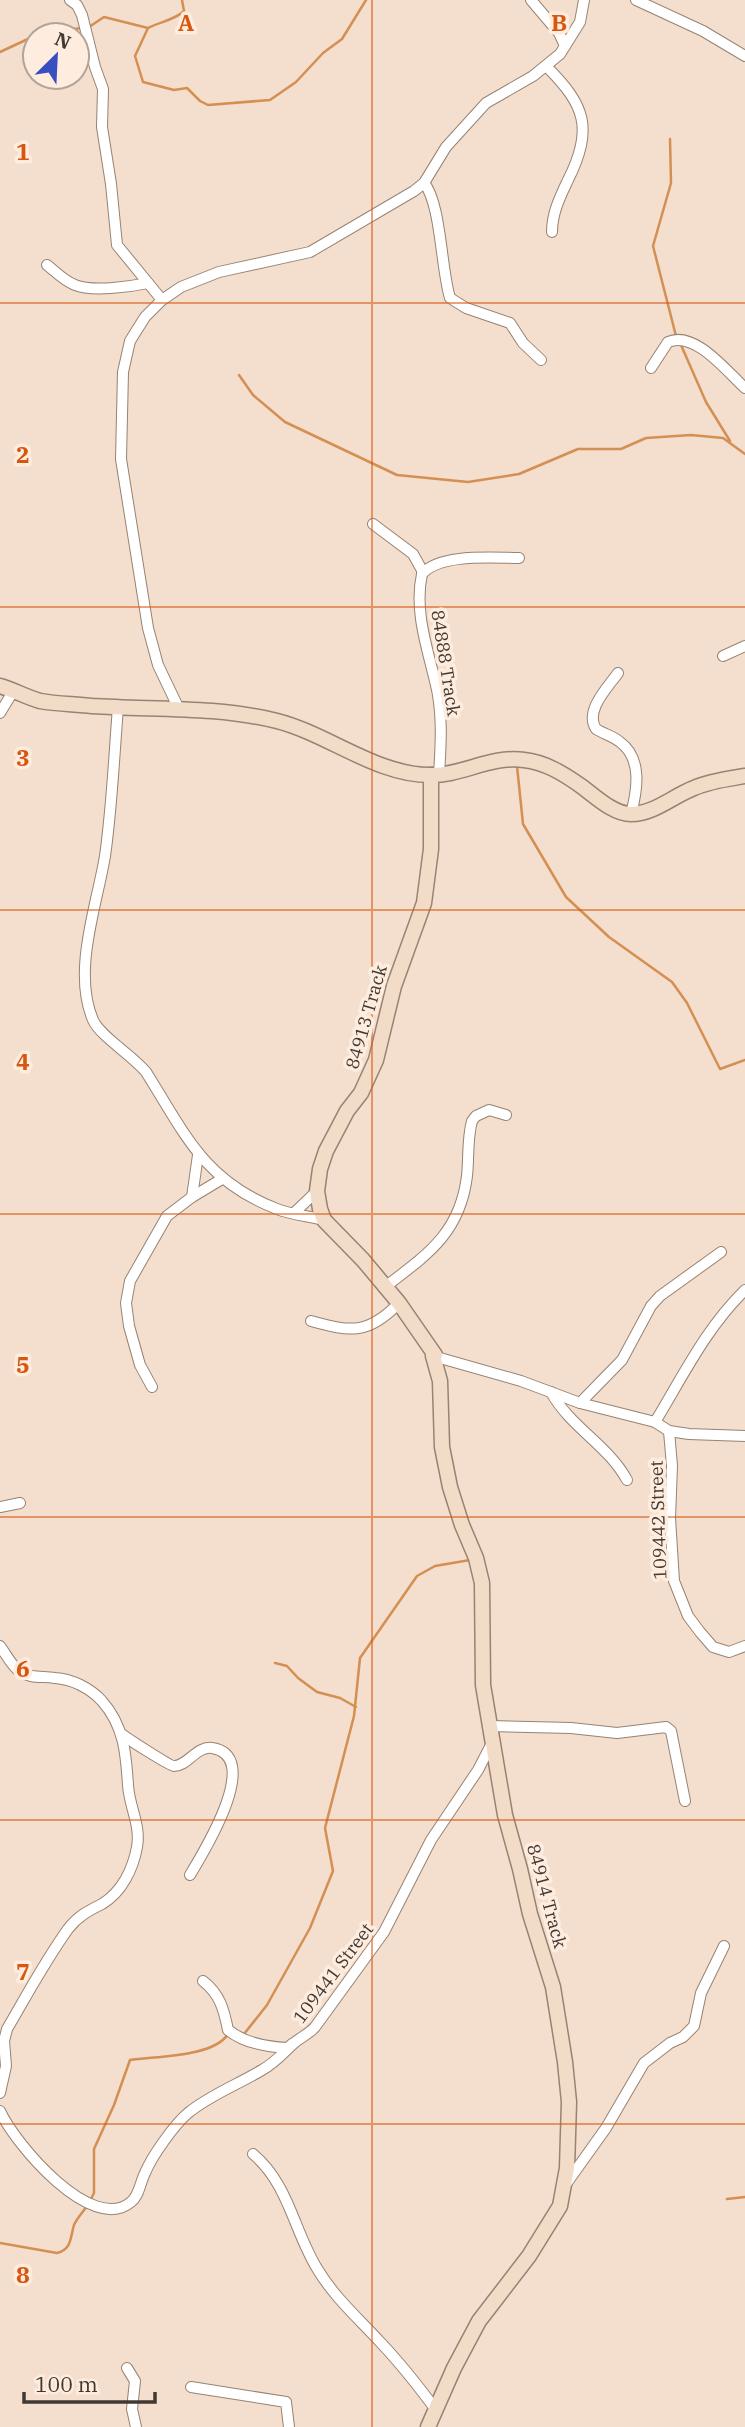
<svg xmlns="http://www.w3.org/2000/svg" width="745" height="2427" font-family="'IBM Plex Serif',serif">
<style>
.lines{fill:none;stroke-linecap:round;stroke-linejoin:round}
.stream{stroke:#d48f53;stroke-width:2.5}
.street-casing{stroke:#978373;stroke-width:12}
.secondary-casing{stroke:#978373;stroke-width:17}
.street{stroke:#fff;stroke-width:10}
.secondary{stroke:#f2dcc8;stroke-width:14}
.grid{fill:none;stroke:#d75610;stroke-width:2;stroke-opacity:0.55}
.labels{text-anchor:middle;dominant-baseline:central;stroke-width:7;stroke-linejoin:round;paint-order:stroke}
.street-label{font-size:18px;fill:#413832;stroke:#feecde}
.grid-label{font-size:23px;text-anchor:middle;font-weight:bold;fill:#d75610;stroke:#feecde;stroke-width:7;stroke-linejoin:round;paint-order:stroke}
</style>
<rect width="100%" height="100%" fill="#f4decd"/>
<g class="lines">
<g class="stream">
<path d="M182,0l2,11c-9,9 -25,11 -36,17l-13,28 8,26 31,8 13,-2 13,13 8,4 62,-5 26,-18 27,-29 19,-14 24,-39"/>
<polyline points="89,27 104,17 148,28"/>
<polyline points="0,52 43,32 83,28"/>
<polyline points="670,139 671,183 653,246 676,336"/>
<polyline points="681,345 706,402 730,441"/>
<polyline points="239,375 253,395 285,422 397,475 468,482 519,474 578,449 621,449 646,438 691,435 723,438 745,454"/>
<polyline points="517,766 523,824 566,897 609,937 672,982 687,1003 720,1069 745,1060"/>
<polyline points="275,1663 287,1666 298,1678 317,1692 340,1698 356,1707"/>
<polyline points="244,2034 267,2005 310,1928 333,1871 325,1828 354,1716 360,1658 417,1576 435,1566 470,1560"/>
<path d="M91,2199l3,-6v-44l20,-44 16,-45c26,-4 84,-3 98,-26"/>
<polyline points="727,2199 745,2197"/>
<path d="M0,2243l57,10c15,-4 13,-15 17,-28 3,-7 9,-13 13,-19"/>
</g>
<defs>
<g id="street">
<polyline points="70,0 77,5 82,15 95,67 103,89 102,127 111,184 117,245 162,300"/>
<polyline points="531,0 559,33 565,46"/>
<polyline points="636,0 703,31 745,56"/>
<path d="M547,67c38,38 47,62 21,113 -8,17 -16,33 -16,52"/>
<path d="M424,183c17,20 17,86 26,115l16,10 44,15 13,20 18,17"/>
<path d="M47,265c9,7 17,16 28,20 17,7 54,2 73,-2"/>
<path d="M651,368l17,-26c27,-12 59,30 77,46"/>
<polyline points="373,524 413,554 423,572"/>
<polyline points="723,656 745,646"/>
<path d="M618,673c-10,14 -34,38 -22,56 8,5 17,7 24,13 23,17 17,49 11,72"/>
<path d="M118,707c-4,50 -6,100 -13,149 -8,49 -33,115 -12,164 7,16 39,35 53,52 39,62 58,109 131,137 15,6 32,7 47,11"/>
<polyline points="179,709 158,665 148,628 121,459 123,372 130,341 145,317 162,300 181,287 219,272 310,252 414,191 424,183 446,147 486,103 533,76 560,54 580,22 584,0"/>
<polyline points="0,713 14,690 9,688"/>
<path d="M439,774c2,-30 4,-63 -4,-93 -8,-34 -21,-71 -13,-107 18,-21 71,-16 97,-16"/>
<polyline points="192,1197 198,1155"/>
<polyline points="294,1213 317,1191"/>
<path d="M385,1287c43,-33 75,-54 82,-111 2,-18 0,-37 5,-55l4,-5 13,-6 17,5"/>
<path d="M311,1321c40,11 57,14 88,-18"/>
<polyline points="433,1356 521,1381 580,1403 655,1422 669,1431 689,1434 745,1436"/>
<polyline points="152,1387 140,1365 129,1326 126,1303 130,1281 167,1216 192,1197 222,1179"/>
<path d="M551,1392c19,35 57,53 76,88"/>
<polyline points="580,1403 622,1360 651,1306 660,1296 721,1252"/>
<path d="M655,1422c28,-46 51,-94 90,-132"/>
<polyline points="669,1431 672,1466 670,1518 674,1581 688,1616 700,1632 713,1647 729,1652 745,1646"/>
<polyline points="0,1507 20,1503"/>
<path d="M0,1646c6,8 11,19 19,25 12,8 23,5 36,7 17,1 35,10 47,23 22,25 24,52 26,84 1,21 13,40 9,62 -4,22 -15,45 -35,57 -14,7 -24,12 -34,25 -23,32 -41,66 -61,100l-3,12 2,25 -6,27"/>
<polyline points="489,1726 571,1728 617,1733 666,1727 671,1731 685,1801"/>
<path d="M123,1735c5,4 47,31 51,31 14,0 22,-20 38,-18 52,8 -9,105 -22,127"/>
<path d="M203,1981c17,13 21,29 25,49 16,13 39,17 60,18l4,-4"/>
<path d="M0,2111c15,33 92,124 131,91 8,-6 9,-19 14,-29 7,-17 29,-48 43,-60 22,-18 49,-28 74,-43 14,-8 21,-17 32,-27 7,-6 15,-9 21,-16l69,-95 47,-92 47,-70 14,-27"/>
<path d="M253,2154c36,30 41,78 65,116 17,28 41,49 63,73 20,21 38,44 55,67"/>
<polyline points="566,2184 606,2128 644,2063 670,2043 683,2037 694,2026 701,1993 724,1946"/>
<polyline points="127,2368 135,2381 132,2409 136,2427"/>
<polyline points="191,2387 286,2402 289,2427"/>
</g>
<g id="secondary">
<path d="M0,686c14,4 26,11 40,15 17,3 35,3 52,5 62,4 124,0 185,15 51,13 99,54 153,54 31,1 62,-20 94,-15 21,2 40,14 57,26 14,10 32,28 50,28 23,0 42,-18 63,-26 16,-7 33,-9 51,-12"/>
<polyline points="428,2427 454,2368 479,2321 529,2256 560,2206 567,2168 569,2102 565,2062 553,1987 530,1914 520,1869 505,1815 483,1685 482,1583 476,1558 462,1525 450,1487 442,1447 440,1381 433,1356 435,1355 399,1303 363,1260 324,1220 320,1209 317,1191 320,1169 326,1151 347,1111 361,1093 376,1060 394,986 424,903 431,849 431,775"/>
</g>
</defs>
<use href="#street" class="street-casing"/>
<use href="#secondary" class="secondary-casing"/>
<use href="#street" class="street"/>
<use href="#secondary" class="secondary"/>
</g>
<path class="grid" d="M372,0v2427M0,303h745M0,607h745M0,910h745M0,1214h745M0,1517h745M0,1820h745M0,2124h745"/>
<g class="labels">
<g class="street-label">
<text transform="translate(446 663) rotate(81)">84888 Track</text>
<text transform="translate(366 1017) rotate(-74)">84913 Track</text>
<text transform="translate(658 1520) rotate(-92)">109442 Street</text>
<text transform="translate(547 1896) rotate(75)">84914 Track</text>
<text transform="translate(333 1973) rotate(-53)">109441 Street</text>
</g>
</g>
<g class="grid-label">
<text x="186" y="31">A</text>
<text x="559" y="31">B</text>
<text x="23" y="160">1</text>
<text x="23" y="463">2</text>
<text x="23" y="766">3</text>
<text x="23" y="1070">4</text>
<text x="23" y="1373">5</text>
<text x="23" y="1677">6</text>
<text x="23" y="1980">7</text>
<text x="23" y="2283">8</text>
</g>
<g transform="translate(56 56) rotate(24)"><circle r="33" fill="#feecde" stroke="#b2a499" stroke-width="2"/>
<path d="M0-5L12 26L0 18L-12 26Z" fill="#394ec1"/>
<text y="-10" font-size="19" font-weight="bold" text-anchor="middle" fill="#413832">N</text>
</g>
<path d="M24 2392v10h131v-10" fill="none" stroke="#413832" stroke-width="3.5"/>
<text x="35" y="2392" font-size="21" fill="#413832" stroke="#feecde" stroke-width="5" paint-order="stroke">100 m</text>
</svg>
